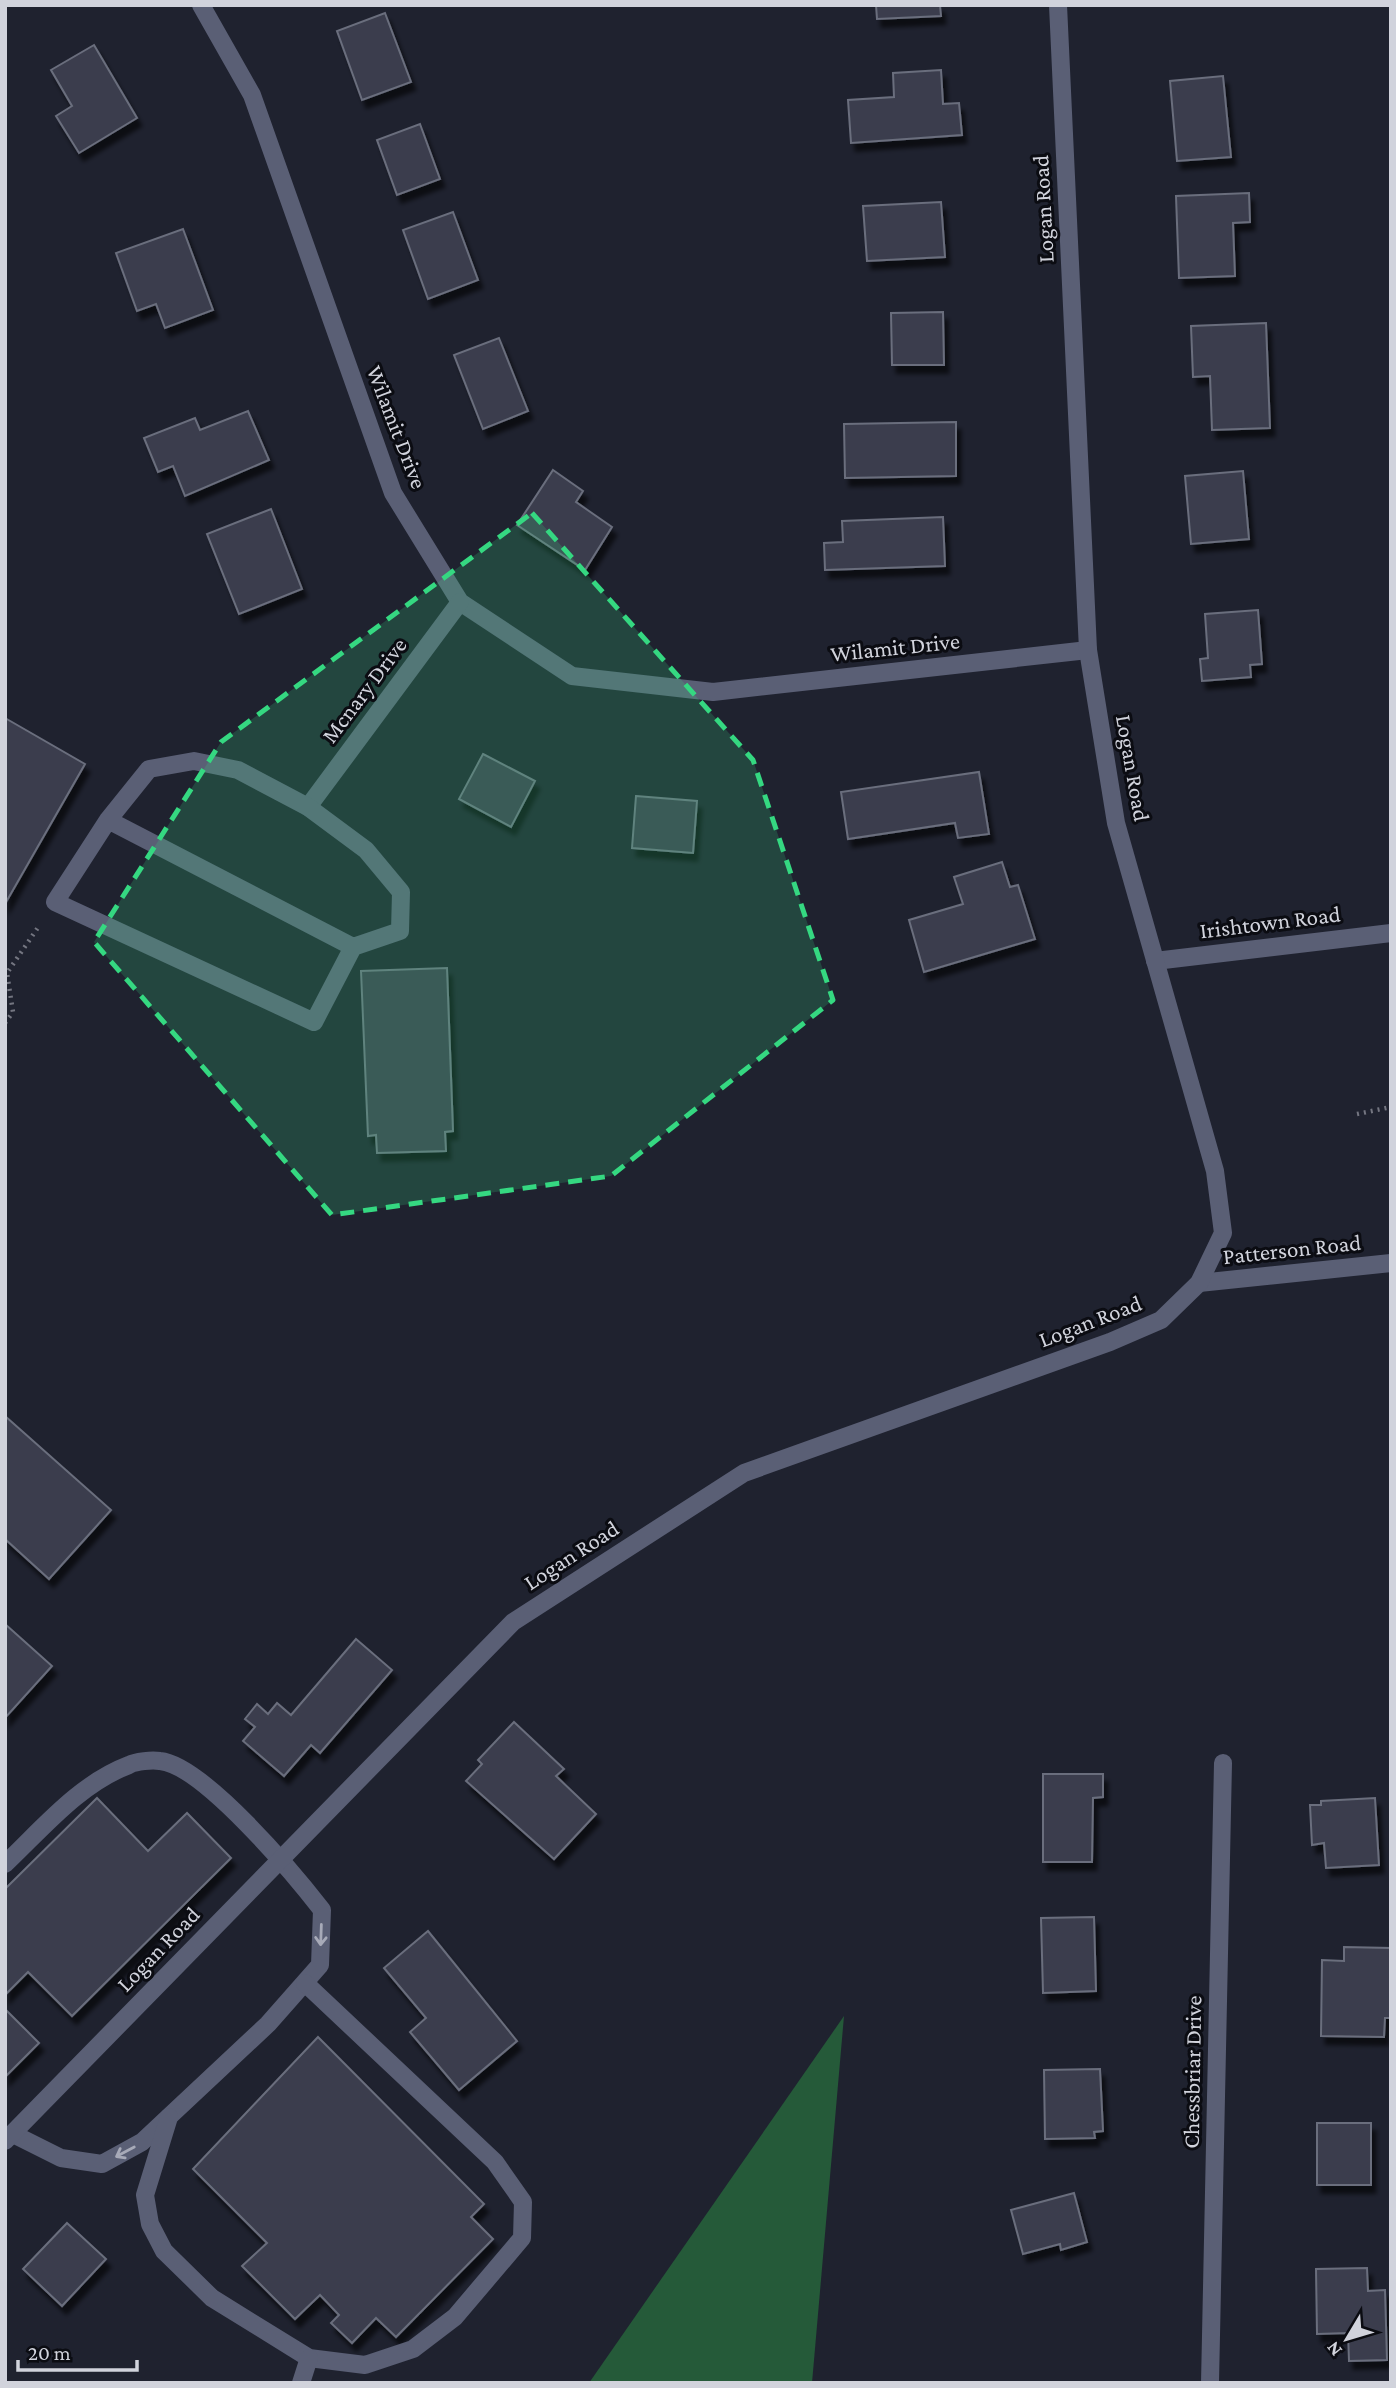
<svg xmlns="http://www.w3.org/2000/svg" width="1396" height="2388" font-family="'Crimson Pro',serif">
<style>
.forest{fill:#255a39}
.building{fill:#3b3e4d;stroke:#6a6e7d;stroke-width:2;filter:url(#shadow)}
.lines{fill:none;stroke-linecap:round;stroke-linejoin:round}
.path{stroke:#747681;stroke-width:4.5;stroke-dasharray:2 5;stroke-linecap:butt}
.minor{stroke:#5a5f75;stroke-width:18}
.oneway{stroke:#a7aab8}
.marked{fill:#35d881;fill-opacity:0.2;stroke:#35d881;stroke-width:5;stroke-dasharray:14 9;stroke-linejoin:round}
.labels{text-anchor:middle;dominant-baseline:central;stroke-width:6;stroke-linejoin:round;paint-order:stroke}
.street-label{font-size:23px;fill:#d1d3dc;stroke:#0b0c12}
</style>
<defs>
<filter id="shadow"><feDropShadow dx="4.5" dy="8" stdDeviation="2" flood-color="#0009"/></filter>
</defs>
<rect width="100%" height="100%" fill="#1f222f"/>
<polygon class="forest" points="844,2016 812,2383 589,2383"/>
<g class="building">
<polygon points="876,5 940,5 941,16 877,19"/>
<polygon points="385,13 411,82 362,100 337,31"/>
<polygon points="94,45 137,118 79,153 56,116 72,106 51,70"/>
<polygon points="941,70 943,104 959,103 962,135 851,143 848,100 894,97 893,73"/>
<polygon points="1223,76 1231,157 1177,161 1170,81"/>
<polygon points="420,124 440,179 397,195 377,140"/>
<polygon points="1249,193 1250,222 1233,223 1235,276 1179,278 1176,196"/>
<polygon points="941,202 945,257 867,261 863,206"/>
<polygon points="453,212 478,280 428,299 403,230"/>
<polygon points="183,229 213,310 165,328 156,304 137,311 116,253"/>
<polygon points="943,312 944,365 892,365 891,313"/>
<polygon points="1266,323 1270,428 1212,430 1210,376 1193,377 1191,326"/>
<polygon points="499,338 528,411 483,429 454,355"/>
<polygon points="248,411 269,460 185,496 173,466 158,472 144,438 195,418 200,430"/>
<polygon points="956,422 956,476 845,478 844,424"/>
<polygon points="553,470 583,491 576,502 612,527 585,570 517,525"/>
<polygon points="1243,471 1249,539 1191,544 1185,476"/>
<polygon points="271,509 302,589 239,614 207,534"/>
<polygon points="943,517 945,566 825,570 824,543 843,542 842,521"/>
<polygon points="1258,610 1262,664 1250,665 1251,677 1202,681 1200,659 1208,658 1205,614"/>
<polygon points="5,718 85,764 5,904"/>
<polygon points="483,754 535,781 511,827 459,799"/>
<polygon points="979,772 989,834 958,838 955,823 848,839 841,792"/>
<polygon points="636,796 697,801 693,853 632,848"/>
<polygon points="1002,862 1010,887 1018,885 1035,939 924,972 909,920 963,904 954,877"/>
<polygon points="447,968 453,1131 445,1132 446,1151 377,1153 376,1135 368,1136 361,971"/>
<polygon points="5,1416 111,1510 49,1579 5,1539"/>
<polygon points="5,1624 52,1666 5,1718"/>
<polygon points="356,1639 392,1670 320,1753 311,1745 284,1776 243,1741 255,1727 245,1719 257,1704 268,1714 277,1703 291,1715"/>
<polygon points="514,1722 564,1769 556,1776 596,1814 554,1859 466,1781 482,1764 478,1760"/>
<polygon points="1043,1774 1103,1774 1103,1797 1093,1798 1092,1862 1043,1862"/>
<polygon points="97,1798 148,1851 187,1813 231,1858 72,2016 28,1972 5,1995 5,1889"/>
<polygon points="1375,1798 1379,1865 1326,1868 1324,1843 1312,1845 1310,1805 1321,1805 1321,1801"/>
<polygon points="1094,1917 1096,1991 1043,1993 1041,1918"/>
<polygon points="428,1931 517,2041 459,2090 410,2032 426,2018 384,1968"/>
<polygon points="1344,1947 1391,1948 1391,2018 1385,2018 1384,2037 1321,2036 1322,1960 1344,1961"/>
<polygon points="5,2009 39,2043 5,2077"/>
<polygon points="318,2037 484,2204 471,2217 493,2239 396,2337 376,2318 352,2343 331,2323 339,2315 320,2295 295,2319 242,2266 267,2243 193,2169"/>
<polygon points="1100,2069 1103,2131 1094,2132 1095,2138 1045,2139 1044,2070"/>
<rect x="1317" y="2123" width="54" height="62"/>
<polygon points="1074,2193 1087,2242 1061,2250 1060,2244 1023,2254 1011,2210"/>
<polygon points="67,2223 106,2259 62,2306 23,2269"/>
<polygon points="1367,2268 1368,2291 1385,2290 1387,2360 1349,2361 1348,2333 1317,2334 1316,2269"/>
</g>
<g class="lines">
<g class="path">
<polyline points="5,1023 13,1012 7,973 39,926"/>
<polyline points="1357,1114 1391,1107"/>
</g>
<g class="minor">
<polyline points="201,5 252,95 393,493 460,602 572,676 713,692 1088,650"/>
<polyline points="308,807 460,602"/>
<polyline points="108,820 353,947 400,931 401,892 366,850 308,807 238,770 194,761 149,769 108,820 55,902 314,1022 353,947"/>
<polyline points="1155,961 1391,933"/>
<polyline points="1199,1283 1391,1263"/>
<path d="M5,1864c38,-36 74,-80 124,-99 7,-4 23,-5 31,-4 43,4 135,114 162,149l-2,55 -52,59 -126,118 -40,22 -41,-6 -48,-24"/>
<polyline points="169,2117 145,2195 150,2224 164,2251 212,2298 309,2358 365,2365 413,2349 455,2317 522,2238 523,2202 495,2162 305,1983"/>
<polyline points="5,2141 513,1622 744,1473 1110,1342 1161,1320 1199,1283 1223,1233 1215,1171 1116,823 1088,650 1058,5"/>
<polyline points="301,2383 309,2358"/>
<polyline points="1210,2383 1223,1763"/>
</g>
</g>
<defs><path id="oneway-shaft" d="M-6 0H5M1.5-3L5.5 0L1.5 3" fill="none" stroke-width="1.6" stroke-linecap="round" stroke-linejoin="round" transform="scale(1.75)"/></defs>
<g class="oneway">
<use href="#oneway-shaft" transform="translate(321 1935) rotate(92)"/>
<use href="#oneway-shaft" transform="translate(125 2152) rotate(152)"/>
</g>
<path class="marked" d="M532,513l221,247 80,240 -222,176 -279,39 -238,-273 127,-200z"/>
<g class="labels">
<g class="street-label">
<text transform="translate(1043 209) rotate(-93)">Logan Road</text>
<text transform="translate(397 427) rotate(69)">Wilamit Drive</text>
<text transform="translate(895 647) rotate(-6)">Wilamit Drive</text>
<text transform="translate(364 690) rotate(-53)">Mcnary Drive</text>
<text transform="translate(1133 768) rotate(80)">Logan Road</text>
<text transform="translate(1270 922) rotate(-7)">Irishtown Road</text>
<text transform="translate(1292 1249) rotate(-6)">Patterson Road</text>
<text transform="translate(1090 1321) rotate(-21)">Logan Road</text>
<text transform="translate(571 1555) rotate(-33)">Logan Road</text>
<text transform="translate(158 1949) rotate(-46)">Logan Road</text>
<text transform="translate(1192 2072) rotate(-89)">Chessbriar Drive</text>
</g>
</g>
<rect width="1396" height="2388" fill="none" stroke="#d1d3dc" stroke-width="14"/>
<g transform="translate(1347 2339) rotate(232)" stroke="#0b0c12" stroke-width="5" paint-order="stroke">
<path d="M0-5L12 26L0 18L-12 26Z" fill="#d1d3dc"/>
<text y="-10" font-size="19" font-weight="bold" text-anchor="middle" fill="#d1d3dc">N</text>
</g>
<path d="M18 2360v10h119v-10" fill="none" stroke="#d1d3dc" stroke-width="3.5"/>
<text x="28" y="2360" font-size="21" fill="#d1d3dc" stroke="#0b0c12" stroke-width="5" paint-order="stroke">20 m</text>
</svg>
